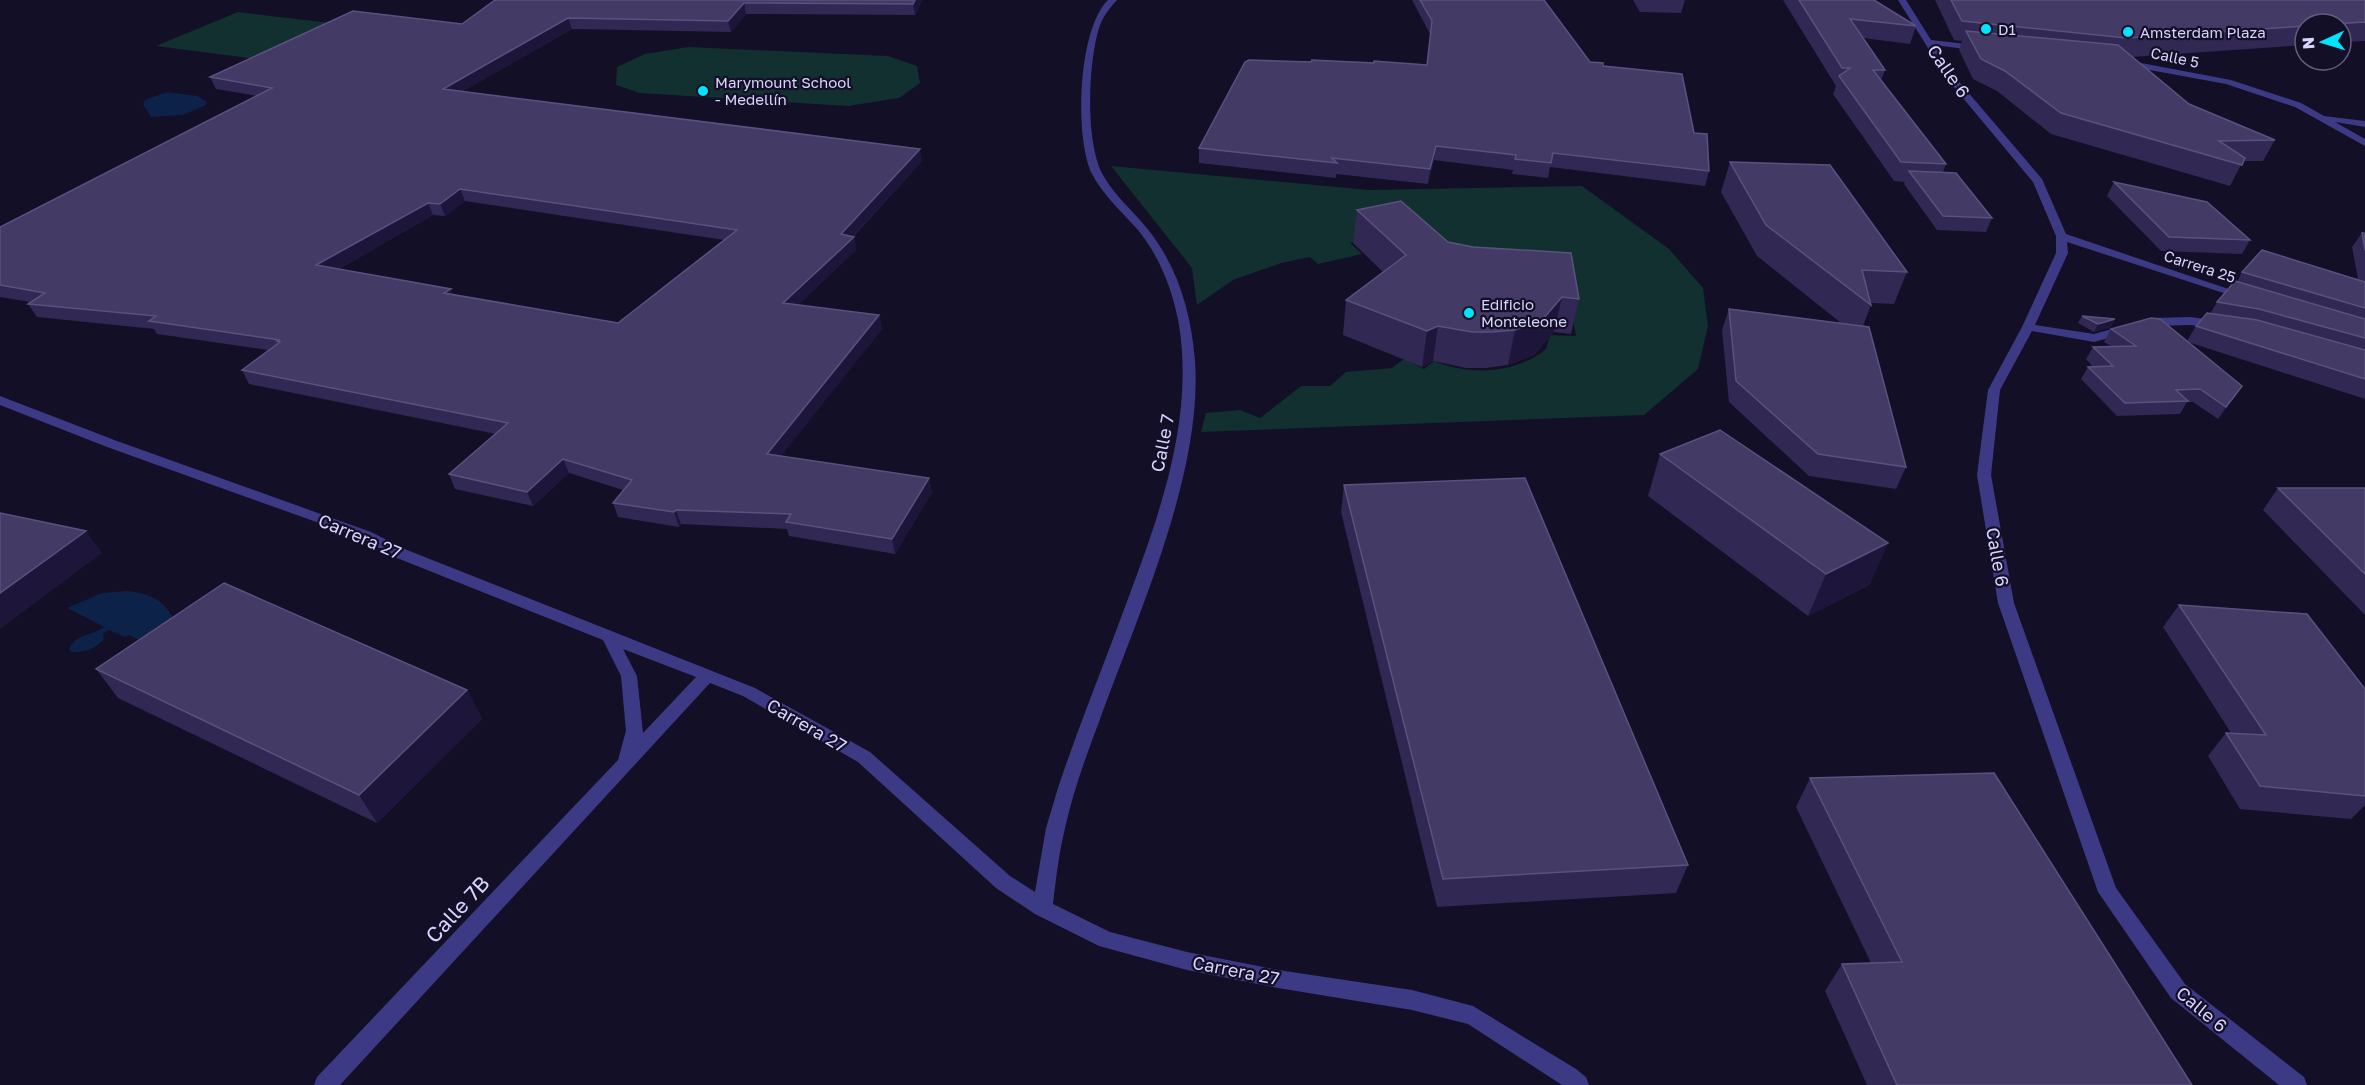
<svg xmlns="http://www.w3.org/2000/svg" width="2365" height="1085" font-family="'Golos Text',sans-serif">
<style>
.green{fill:#12302f}
.water{fill:#0c2248}
.lines{fill:none;stroke-linecap:round;stroke-linejoin:round}
.minor{fill:#3d3a85;fill-rule:evenodd}
.wall{fill:#312854;fill-rule:evenodd}
.shaded-wall{fill:#1d163a}
.building{fill:#433a66;stroke:#5a527e;stroke-width:1.5;fill-rule:evenodd}
.poi-dot{fill:#00e5ff;stroke:#130f26;stroke-width:2}
.labels{text-anchor:middle;dominant-baseline:central;stroke-width:4.5;stroke-linejoin:round;paint-order:stroke}
.far-poi-label{font-size:15px;fill:#d9d4ff;stroke:#130f26;text-anchor:start}
.far-street-label{font-size:15px;fill:#d9d4ff;stroke:#130f26}
.street-label{font-size:18px;fill:#d9d4ff;stroke:#130f26}
.near-street-label{font-size:21px;fill:#d9d4ff;stroke:#130f26}
</style>
<rect width="100%" height="100%" fill="#130f26"/>
<g class="green">
<polygon points="238,12 348,25 271,61 156,46"/>
<polygon points="688,47 888,56 917,66 920,83 899,98 848,106 640,93 616,85 617,67 645,54"/>
<path d="M1111,166l258,24 213,-4 87,63 34,39 5,38 -10,43 -54,46 -443,17 5,-19 34,-3 20,8 41,-32h29l16,-14 46,-4 12,-9 20,10 10,-8c35,15 82,13 112,-12l4,-14 26,1 -9,-50 -170,-54 -47,11 12,11 -44,10 -8,-7 -29,6 -48,17 -36,25 -5,-37z"/>
</g>
<g class="water">
<polygon points="167,92 197,96 206,101 206,105 183,115 151,117 143,104 145,100"/>
<path d="M128,591c24,3 39,10 47,33l-21,23 -25,-12 -4,2 -16,-7 -6,4 1,5c-9,10 -19,14 -33,13l-2,-3c8,-17 22,-12 35,-22l-37,-19 35,-15z"/>
</g>
<g class="lines">
<g class="minor">
<path d="M1108,0h9c-8,9 -14,16 -18,28 -11,36 -14,114 4,147 11,20 29,35 43,52 32,39 45,85 49,134 8,113 -58,255 -96,361 -13,34 -26,70 -34,106 -6,25 -9,50 -12,76l57,28 77,20 91,18 134,20 61,16 103,63 10,8 3,8h-27l-94,-61 -56,-14 -134,-22 -91,-18 -88,-24 -64,-32 -39,-26 -138,-126 -115,-66 -33,-13 -370,402h-26l3,-8 301,-317 8,-29 -5,-55 -18,-36 -206,-82 -36,-20 -254,-91 -107,-42v-9l117,45 254,91 36,18 348,138 115,64 140,124 25,16 11,-64 13,-43c19,-57 42,-113 63,-170 34,-91 73,-191 57,-290 -6,-34 -19,-68 -41,-95 -16,-18 -35,-35 -46,-56 -18,-37 -14,-145 16,-174zM623,649l73,28 -53,56 -6,-57z"/>
<polygon points="1898,0 1906,0 1931,40 1983,46 1984,48 1980,51 1935,45 1955,77 2042,179 2066,234 2252,297 2250,299 2242,299 2067,242 2068,253 2035,325 2094,334 2152,318 2191,317 2217,321 2223,325 2217,329 2191,325 2152,326 2094,342 2032,331 2000,390 1991,475 2014,603 2116,888 2185,984 2304,1077 2307,1085 2279,1085 2171,998 2098,892 1998,603 1977,475 1988,390 2022,327 2056,253 2056,236 2033,182 1948,80"/>
<polygon points="2120,59 2231,80 2301,103 2324,116 2365,121 2365,127 2335,122 2365,139 2365,146 2295,107 2226,84 2117,64 2117,60"/>
</g>
</g>
<g class="wall">
<path d="M495,0h427l-7,15 -169,-1 -15,18 -159,-3 -109,62 459,70 -69,76h1l2,13 -58,55 81,10 3,14 -102,127 152,36 -37,62 -106,-18 -2,-7 -106,-5 -2,3 -61,-10 -5,-14 10,-13 -54,-17 -36,33 -78,-17 -6,-15 47,-40 -247,-50 -7,-14 26,-20 -111,-16 -3,-5 -117,-12 -9,-13 2,-2 -30,-5v-70l257,-131 -41,-7 -6,-12 252,-53zM465,201l259,39 -106,83 -165,-28 -114,-26 94,-54 12,1z"/>
<polygon points="1412,0 1544,0 1590,62 1603,66 1694,133 1709,171 1705,186 1550,167 1548,178 1512,174 1513,170 1434,160 1428,184 1336,174 1336,178 1199,163 1199,148 1311,62 1427,65 1430,34"/>
<polygon points="1633,0 1685,0 1681,13 1640,12"/>
<polygon points="1783,0 1874,0 1916,26 1910,44 1863,38 1885,70 1881,80 1946,164 1943,172 1992,218 1986,232 1937,230 1904,184 1905,182 1894,181 1833,94 1836,86"/>
<polygon points="1935,0 2365,0 2365,41 2341,42 2341,24 2305,24 2305,45 2132,57 2189,104 2275,140 2263,161 2243,161 2230,186 2051,134 1997,91 1973,79 1959,50 1962,41 1954,40"/>
<polygon points="1730,162 1907,272 1894,304 1871,303 1871,305 1863,326 1906,467 1896,489 1809,476 1729,402 1722,330 1729,309 1841,323 1757,256 1721,192"/>
<polygon points="2114,182 2250,240 2242,254 2161,251 2107,196"/>
<polygon points="1357,210 1448,242 1579,299 1571,334 1554,332 1534,355 1508,365 1486,368 1466,368 1433,361 1422,367 1343,335 1346,300 1383,272 1353,243"/>
<polygon points="2362,233 2365,233 2365,399 2188,342 2242,386 2233,399 2218,419 2193,402 2187,402 2180,414 2117,416 2081,379 2088,367 2093,367 2086,359 2093,347 2111,346 2104,342 2111,329 2187,341 2196,326 2210,314 2217,302 2237,282 2242,272 2358,279 2352,247"/>
<polygon points="2082,316 2111,327 2094,332 2078,323"/>
<polygon points="1660,454 1888,543 1869,585 1808,616 1648,496"/>
<polygon points="1344,485 1688,865 1676,893 1437,907 1341,512"/>
<polygon points="2278,488 2365,488 2365,615 2263,510"/>
<polygon points="2179,605 2365,689 2365,805 2351,819 2240,809 2208,756 2226,733 2231,733 2163,627"/>
<polygon points="96,669 467,690 482,719 377,823 118,698"/>
<polygon points="1810,778 2192,1085 1867,1085 1825,991 1842,964 1871,963 1796,807"/>
</g>
<g class="shaded-wall">
<polygon points="915,0 922,0 915,15 913,4"/>
<polygon points="744,3 746,14 731,32 728,21"/>
<polygon points="568,18 572,29 447,100 443,89"/>
<polygon points="1436,146 1434,160 1428,184 1430,169"/>
<polygon points="920,149 922,161 843,247 841,234"/>
<polygon points="460,189 465,201 445,216 440,204"/>
<polygon points="428,203 433,215 323,278 316,265"/>
<polygon points="854,237 856,250 786,317 783,303"/>
<polygon points="451,289 456,302 444,293"/>
<polygon points="1562,297 1554,332 1534,355 1508,365 1515,330"/>
<polygon points="879,315 882,329 771,469 767,454"/>
<polygon points="2115,319 2111,327 2094,332 2098,324"/>
<polygon points="1438,326 1433,361 1422,367 1427,331"/>
<polygon points="2242,386 2233,399 2218,419 2226,407"/>
<polygon points="563,459 569,473 533,506 527,492"/>
<polygon points="929,478 932,492 895,554 892,539"/>
<polygon points="676,510 681,524 679,527 674,512"/>
<polygon points="86,531 102,553 0,629 0,593"/>
<polygon points="1888,543 1869,585 1808,616 1826,574"/>
<polygon points="467,690 482,719 377,823 359,795"/>
</g>
<g class="building">
<path d="M495,0h420l-2,4 -169,-1 -16,18 -160,-3 -125,71 477,60 -79,85 13,3 -71,66 96,12 -112,139 162,24 -37,61 -106,-17 5,-8 -115,-4 -2,2 -61,-9 19,-23 -69,-21 -36,33 -78,-18 59,-51 -266,-53 38,-28 -3,-1 3,-1 -131,-19 7,-5 -128,-12 17,-11 -45,-8v-58l272,-139 -62,-11 143,-66 109,13zM460,189l277,41 -119,93 -174,-30 7,-4 -135,-24 112,-62 12,1z"/>
<polygon points="1420,0 1544,0 1590,62 1603,63 1603,66 1682,74 1694,133 1707,134 1709,171 1553,153 1551,163 1515,159 1516,155 1436,146 1430,169 1332,158 1337,163 1199,148 1245,62 1249,60 1311,62 1312,60 1374,63 1374,61 1427,65 1432,21"/>
<polygon points="1799,0 1874,0 1916,26 1850,19 1885,70 1873,70 1946,164 1901,162 1839,76 1850,68 1842,68"/>
<polygon points="1951,0 2365,0 2365,22 2333,24 2305,24 2305,26 2126,38 1962,21"/>
<polygon points="1966,31 2118,45 2189,104 2275,140 2219,141 2245,158 2242,165 2061,113 2005,71 1981,59"/>
<polygon points="1730,162 1830,165 1907,272 1862,270 1871,305 1766,225"/>
<polygon points="1909,171 1956,173 1992,218 1943,216"/>
<polygon points="2114,182 2207,202 2250,240 2169,237"/>
<polygon points="1401,201 1448,242 1473,247 1571,253 1579,299 1562,297 1542,320 1515,330 1492,332 1472,332 1438,326 1427,331 1346,300 1406,255 1357,210"/>
<polygon points="2362,233 2365,233 2365,250"/>
<polygon points="2262,250 2365,282 2365,308 2242,272"/>
<polygon points="2235,281 2365,319 2365,338 2259,309 2217,302"/>
<polygon points="1729,309 1869,327 1906,467 1818,454 1736,381"/>
<polygon points="2207,313 2257,320 2365,350 2365,379 2196,326"/>
<polygon points="2082,316 2115,319 2098,324"/>
<polygon points="2151,318 2160,319 2242,386 2226,407 2200,389 2176,390 2188,401 2125,403 2088,367 2113,366 2093,347 2136,346 2111,329"/>
<polygon points="1720,430 1888,543 1826,574 1660,454"/>
<polygon points="1525,478 1688,865 1443,879 1344,485"/>
<polygon points="2278,488 2365,488 2365,574"/>
<polygon points="0,513 86,531 0,593"/>
<polygon points="224,583 467,690 359,795 96,669"/>
<polygon points="2179,605 2307,614 2365,689 2365,796 2260,786 2226,733 2266,735"/>
<polygon points="1994,773 2192,1085 1897,1085 1842,964 1902,962 1810,778"/>
</g>
<g class="poi-dot">
<circle cx="1986" cy="29" r="6"/>
<circle cx="2128" cy="32" r="6"/>
<circle cx="703" cy="91" r="6"/>
<circle cx="1469" cy="313" r="6"/>
</g>
<g class="labels">
<g class="far-poi-label">
<text x="1998" y="29">D1</text>
<text x="2140" y="32">Amsterdam Plaza</text>
<text x="715" y="82">Marymount School<tspan x="715" dy="17">- Medellín</tspan></text>
<text x="1481" y="304">Edificio<tspan x="1481" dy="17">Monteleone</tspan></text>
</g>
<g class="far-street-label">
<text transform="translate(2175 57) rotate(12)">Calle 5</text>
<text transform="translate(2200 266) rotate(18)">Carrera 25</text>
</g>
<g class="street-label">
<text transform="translate(1949 71) rotate(55)">Calle 6</text>
<text transform="translate(1162 443) rotate(-79)">Calle 7</text>
<text transform="translate(360 536) rotate(23)">Carrera 27</text>
<text transform="translate(1998 557) rotate(80)">Calle 6</text>
<text transform="translate(807 725) rotate(30)">Carrera 27</text>
<text transform="translate(1236 970) rotate(11)">Carrera 27</text>
<text transform="translate(2202 1009) rotate(40)">Calle 6</text>
</g>
<g class="near-street-label">
<text transform="translate(457 909) rotate(-47)">Calle 7B</text>
</g>
</g>
<g transform="translate(2323 42) rotate(266)"><circle r="28" fill="#130f26" stroke="#625e7d" stroke-width="1.5"/>
<path d="M0-4.5L10 22L0 15L-10 22Z" fill="#00e5ff"/>
<text y="-9" font-size="16" font-weight="bold" text-anchor="middle" fill="#d9d4ff">N</text>
</g>
</svg>
